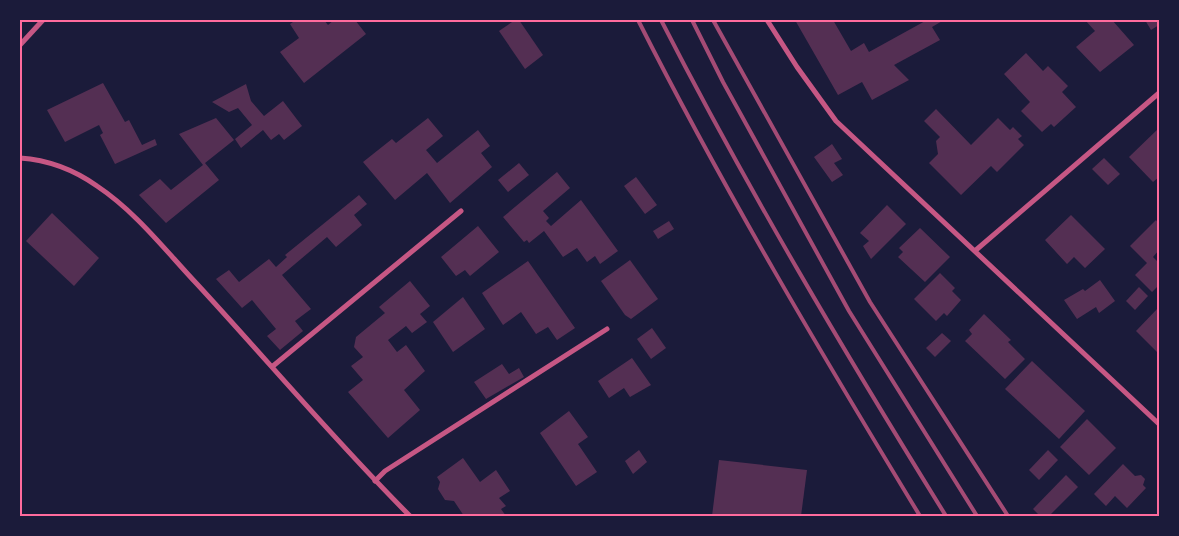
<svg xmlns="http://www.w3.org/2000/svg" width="1179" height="536" font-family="'Exo 2',sans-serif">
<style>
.building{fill:#542f53}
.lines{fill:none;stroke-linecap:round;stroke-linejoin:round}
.minor{stroke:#c65784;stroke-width:5}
.rail{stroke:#a44b75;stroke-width:4}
.neatline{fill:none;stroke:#ff6b9d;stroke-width:2}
</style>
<rect width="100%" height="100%" fill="#1b1b3a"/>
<g class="building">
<polygon points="296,20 324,20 328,25 334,20 355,20 366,34 304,83 280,52 299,38 290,24"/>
<polygon points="515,20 519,20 543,55 525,69 499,31"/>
<polygon points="795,20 833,20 851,51 864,43 869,52 927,20 944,20 932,27 940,40 894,65 909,80 872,100 862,82 838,95"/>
<polygon points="1085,20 1112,20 1134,45 1100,72 1076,47 1095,31"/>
<polygon points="1145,20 1159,20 1159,25 1151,30"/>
<polygon points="1026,53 1043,71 1048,66 1068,86 1062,92 1076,107 1054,127 1051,124 1042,132 1021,111 1030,102 1004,74"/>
<polygon points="103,83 125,122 129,120 142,145 155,139 157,145 115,164 100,135 103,133 99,125 65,142 47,110"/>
<polygon points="246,84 251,101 264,116 283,101 302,126 284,140 279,134 271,140 263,130 241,148 235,139 252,125 238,108 229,112 212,102"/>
<polygon points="936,109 971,145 998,118 1010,130 1013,127 1022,136 1018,139 1024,145 997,172 991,166 961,195 929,163 938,154 936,141 940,137 924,121"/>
<polygon points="216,118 234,140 205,163 219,180 166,223 139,195 160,179 171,190 203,165 179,134"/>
<polygon points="428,118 443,136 426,150 437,163 478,130 490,146 481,153 492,167 450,203 427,173 395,200 363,162 392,139 396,143"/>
<polygon points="1159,128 1159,177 1153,182 1129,157"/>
<polygon points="832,144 842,159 834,163 843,175 832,182 814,157"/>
<polygon points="1104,158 1120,174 1108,185 1092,169"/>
<polygon points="519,163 529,175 508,192 498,180"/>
<polygon points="557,172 570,188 543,211 549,218 546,221 551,226 581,200 618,251 600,264 595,256 587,262 577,248 563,257 544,231 529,243 527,240 524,242 503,217"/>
<polygon points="636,177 657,205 645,214 624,186"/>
<polygon points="359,195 367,204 354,215 362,225 336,247 327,237 282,275 311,309 295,321 303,331 280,350 267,336 276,329 252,300 242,308 216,279 229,270 239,282 269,259 276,267 287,257 285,255"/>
<polygon points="887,205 906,224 871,259 863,246 869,241 860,233"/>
<polygon points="52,213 99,258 74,286 26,241"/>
<polygon points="1071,215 1105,249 1085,268 1074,257 1067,264 1045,240"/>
<polygon points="1156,220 1159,224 1159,250 1153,257 1159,263 1159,285 1152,292 1135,275 1147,263 1130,246"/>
<polygon points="669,221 674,229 658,239 653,231"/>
<polygon points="478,226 499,252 470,276 465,270 456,276 441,257"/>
<polygon points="920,228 950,257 925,282 898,257 903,252 899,248"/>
<polygon points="630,260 658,299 631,319 625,315 601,281"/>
<polygon points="528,261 575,328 557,340 548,327 536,334 521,312 503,325 482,293"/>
<polygon points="940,273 955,288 952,291 961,300 947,316 944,313 936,321 914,299"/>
<polygon points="1100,280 1115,301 1099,313 1096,307 1077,319 1064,300 1083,289 1085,291"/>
<polygon points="410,281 430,306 420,314 427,322 412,333 406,326 388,340 397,352 406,345 425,371 404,390 420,410 388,438 348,392 363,380 351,366 363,357 354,347 356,337 385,313 379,307"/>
<polygon points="1139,287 1148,296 1135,310 1126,301"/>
<polygon points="463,297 485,329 453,352 433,322"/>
<polygon points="1159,307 1159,354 1136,331"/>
<polygon points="984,314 1011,340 1008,342 1025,359 1005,379 965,341 972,334 969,330"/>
<polygon points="652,328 666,348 651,359 637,339"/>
<polygon points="942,333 951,341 935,357 926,348"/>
<polygon points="632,358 651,385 630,397 624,388 609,398 598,381"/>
<polygon points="1032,361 1085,411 1059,439 1005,389"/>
<polygon points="502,364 509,374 519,368 524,377 486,399 474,382"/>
<polygon points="569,411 588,437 578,444 597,472 576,486 540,433"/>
<polygon points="1087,419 1116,448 1089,475 1060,447"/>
<polygon points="639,450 647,462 633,474 625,461"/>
<polygon points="1048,450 1058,460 1039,480 1029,470"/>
<polygon points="463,458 480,482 496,470 510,491 499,498 506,506 501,509 506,516 479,516 477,514 464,516 454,501 445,500 438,489 440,482 437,477"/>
<polygon points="719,460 807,470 801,516 712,516"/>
<polygon points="1123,464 1135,476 1141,475 1145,479 1143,485 1146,488 1127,508 1115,496 1106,506 1094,494"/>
<polygon points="1066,475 1078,487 1049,516 1040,516 1033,509"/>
</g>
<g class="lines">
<g class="minor">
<polyline points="767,20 797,67 836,121 1159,424"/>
<polyline points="20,45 43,20"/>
<path d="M20,158c29,2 53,11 77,28 39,26 68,64 100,98 71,77 139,158 213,232"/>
<polyline points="976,250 1159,93"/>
<polyline points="273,366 461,211"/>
<polyline points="375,481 385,471 607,329"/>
</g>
<g class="rail">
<path d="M638,20c86,170 183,333 282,496"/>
<path d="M661,20c87,170 184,333 285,496"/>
<polyline points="692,20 723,82 849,311 977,516"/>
<polyline points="713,20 870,302 1008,516"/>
</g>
</g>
<rect width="1179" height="536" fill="none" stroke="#1b1b3a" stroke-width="42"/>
<rect x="21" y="21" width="1137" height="494" class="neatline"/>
</svg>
